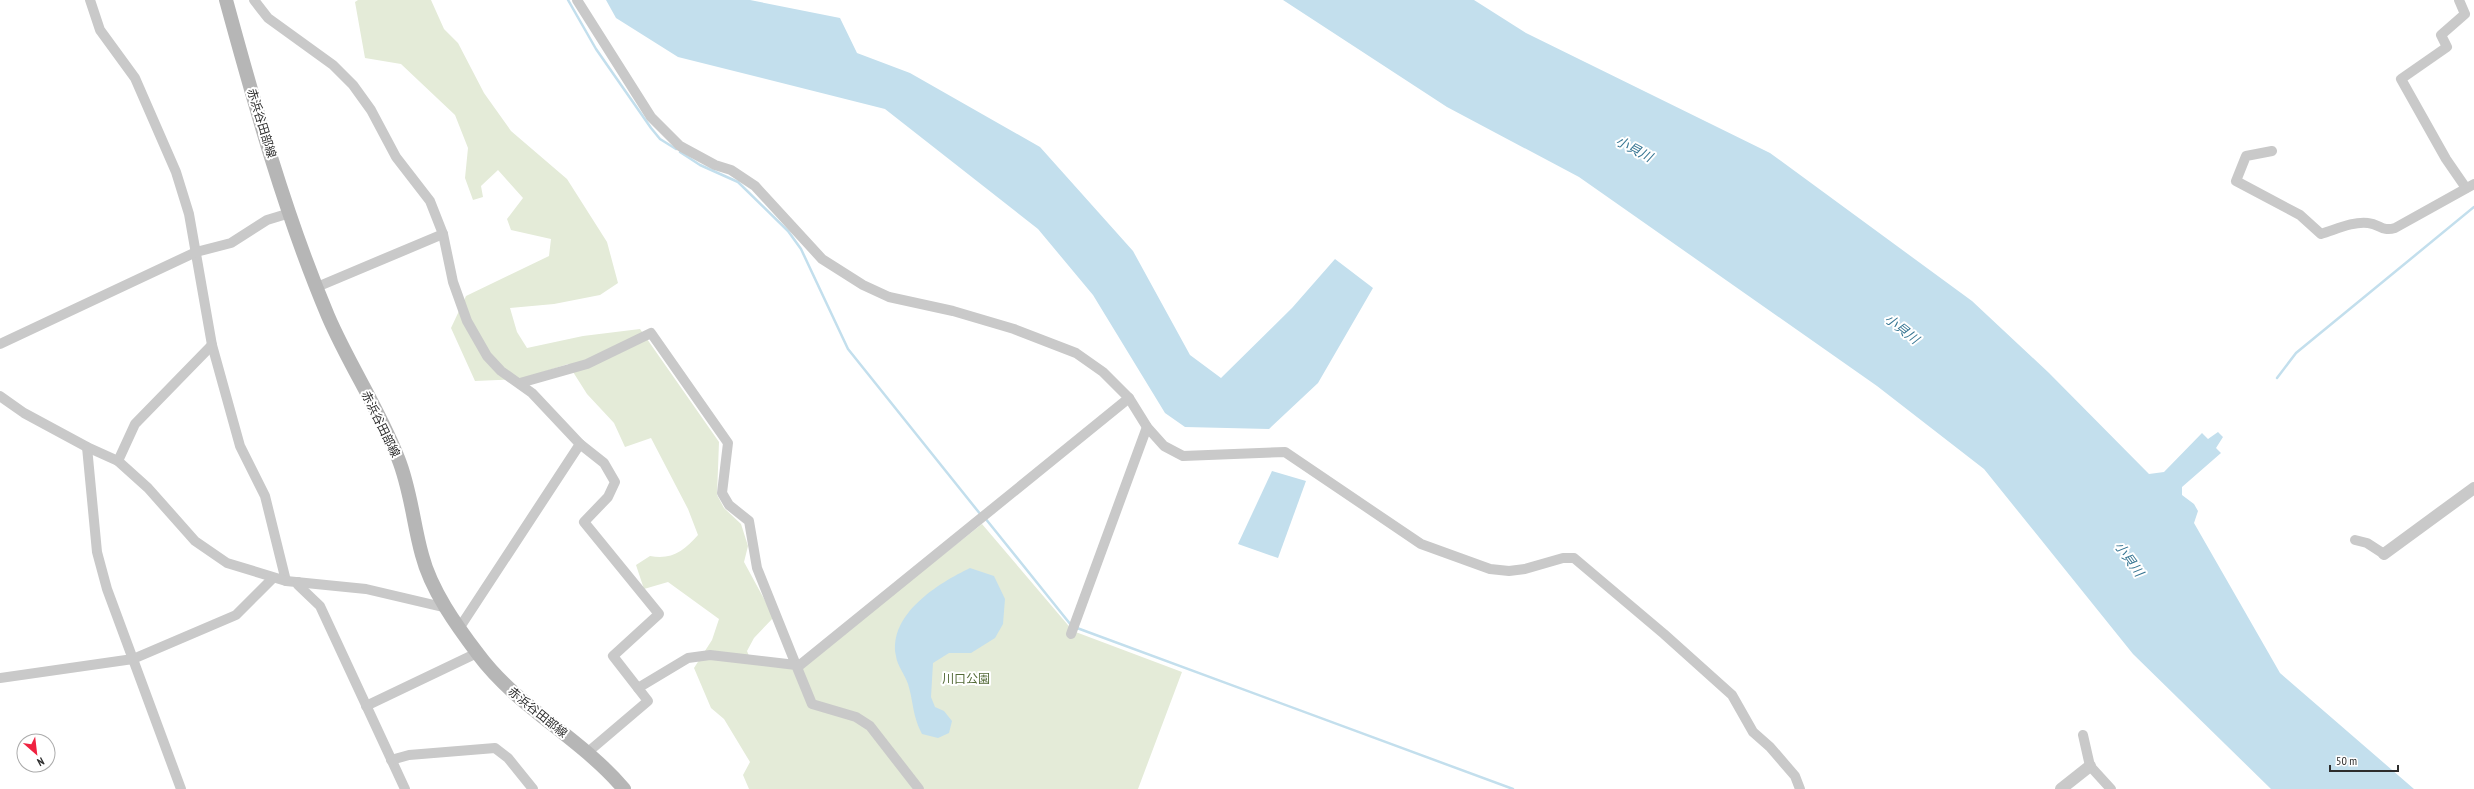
<svg xmlns="http://www.w3.org/2000/svg" width="2474" height="789" font-family="'PT Sans Narrow','Noto Sans JP',sans-serif">
<style>
.green{fill:#e4ebd8}
.water{fill:#c3dfed}
.lines{fill:none;stroke-linecap:round;stroke-linejoin:round}
.stream{stroke:#c3dfed;stroke-width:2.5}
.minor{stroke:#c9c9c9;stroke-width:10}
.tertiary{stroke:#c9c9c9;stroke-width:12}
.secondary{stroke:#b6b6b6;stroke-width:14}
.labels{text-anchor:middle;dominant-baseline:central;stroke-width:4;stroke-linejoin:round;paint-order:stroke}
.street-label{font-size:12px;fill:#2c2c2c;stroke:#fff}
.park-label{font-size:12px;fill:#536a37;stroke:#fff}
.water-label{font-size:13px;font-style:italic;fill:#367592;stroke:#fff}
</style>
<rect width="100%" height="100%" fill="#fff"/>
<path class="green" d="M358,0h73l13,29 14,14 26,50 27,38 56,48 40,63 11,41 -18,12 -46,9 -44,4 7,24 10,16 56,-12 57,-7 79,113 -2,53 7,13 17,16 7,22 -4,16 30,55 -20,21 -7,13 4,10 47,8 184,-145 91,107 109,41 -44,117h-389l-6,-14 7,-13 -26,-43 -13,-11 -17,-40 18,-28 7,-21 -51,-37 -24,7 -8,-24 14,-9c22,4 34,-5 48,-21l-10,-26 -37,-71 -26,9 -11,-24 -27,-29 -19,-30 -47,15 -46,2 -24,-53 15,-32 83,-40 2,-17 -40,-9 -4,-11 16,-21 -25,-28 -17,16 2,11 -10,3 -8,-22 3,-30 -13,-33 -54,-51 -36,-6 -10,-56z"/>
<g class="water">
<polygon points="606,0 750,0 840,18 857,53 910,73 1040,147 1133,251 1190,355 1221,378 1292,308 1335,259 1373,288 1318,383 1269,429 1185,427 1165,413 1093,295 1038,229 885,109 678,57 616,18"/>
<polygon points="1283,0 1474,0 1526,33 1770,153 1972,301 2049,373 2149,474 2164,472 2202,433 2208,439 2218,432 2223,437 2216,448 2221,453 2182,487 2182,495 2194,504 2198,511 2194,523 2280,673 2414,789 2271,789 2133,654 1984,469 1877,386 1579,177 1447,107"/>
<polygon points="1272,471 1306,481 1278,558 1238,544"/>
<path d="M970,568l24,8 11,23 -2,25 -8,14 -24,15h-22l-16,10 -2,34 4,10 9,4 8,10 -3,12 -11,5 -16,-4c-10,-20 -8,-30 -14,-50 -3,-9 -11,-19 -12,-28 -8,-42 43,-73 74,-88z"/>
</g>
<g class="lines">
<g class="stream">
<polyline points="568,0 596,49 651,128 660,139 676,149"/>
<polyline points="680,152 700,165 738,182 788,231 801,249 848,349 981,515"/>
<polyline points="2277,378 2296,353 2474,207"/>
<polyline points="985,518 1071,625"/>
<polyline points="1077,628 1513,789"/>
</g>
<g class="minor">
<polyline points="90,0 100,30 135,78 176,172 189,214 212,345 240,446 265,496 286,581"/>
<polyline points="254,0 268,18 333,65 353,85 371,110 396,157 430,201 443,234 453,282 467,321 487,356 501,371 532,393 580,444 604,463 615,482 608,497 584,522 659,614 613,656 648,701 588,752"/>
<polyline points="577,0 651,117 680,146 715,165 731,170 755,186 822,259 863,285 889,297 953,311 1014,329 1076,353 1103,372 1129,398 1147,427 1164,446 1183,456 1285,452 1421,544 1490,569 1509,571 1525,569 1563,558 1574,558 1664,634 1732,695 1753,732 1770,747 1795,776 1800,789"/>
<polyline points="2459,0 2465,14 2441,35 2447,47 2401,79 2446,159 2466,188"/>
<path d="M2272,151l-26,5 -10,25 64,34 21,19c14,-4 32,-13 47,-11 12,1 14,9 27,5l79,-44"/>
<polyline points="317,287 443,234"/>
<polyline points="0,344 196,252 231,243 267,220 290,213"/>
<polyline points="520,383 587,364 651,333 728,443 722,493 729,505 749,521 757,568 796,665 800,665 1129,398"/>
<polyline points="0,396 24,413 87,447 118,461 148,488 195,541 227,563 286,581 366,589 447,608"/>
<polyline points="87,447 97,552 107,589 181,789"/>
<polyline points="118,461 135,424 212,345"/>
<polyline points="2355,540 2367,543 2384,554"/>
<polyline points="298,582 298,585 320,606 405,789"/>
<polyline points="460,627 580,444"/>
<polyline points="1071,634 1147,427"/>
<polyline points="0,678 133,659 236,615 273,578"/>
<polyline points="638,688 688,658 710,655 796,665 812,704 856,717 870,726 919,789"/>
<polyline points="366,706 477,653"/>
<polyline points="2083,735 2090,766 2111,789"/>
<polyline points="391,760 409,755 495,748 508,758 533,789"/>
</g>
<g class="tertiary">
<polyline points="2384,554 2474,488"/>
<polyline points="2061,789 2090,766"/>
</g>
<path class="secondary" d="M226,0c29,106 59,214 102,316 21,49 51,93 70,142 13,32 15,65 24,97 9,35 34,70 56,99 40,54 103,84 146,135"/>
</g>
<g class="labels">
<g class="street-label">
<text transform="translate(262 123) rotate(73)">赤浜谷田部線</text>
<text transform="translate(381 424) rotate(64)">赤浜谷田部線</text>
<text transform="translate(538 712) rotate(39)">赤浜谷田部線</text>
</g>
<g class="park-label">
<text x="966" y="678">川口公園</text>
</g>
<g class="water-label">
<text transform="translate(1634 149) rotate(28)">小貝川</text>
<text transform="translate(1902 329) rotate(38)">小貝川</text>
<text transform="translate(2129 559) rotate(54)">小貝川</text>
</g>
</g>
<g transform="translate(36 753) rotate(152)"><circle r="19" fill="#ffffff" stroke="#ababab"/>
<path d="M0-3L7 15L0 10L-7 15Z" fill="#ef2240"/>
<text y="-6" font-size="11" font-weight="bold" text-anchor="middle" fill="#2c2c2c">N</text>
</g>
<path d="M2330 765v6h68v-6" fill="none" stroke="#2c2c2c" stroke-width="2"/>
<text x="2336" y="765" font-size="12" fill="#2c2c2c" stroke="#ffffff" stroke-width="3" paint-order="stroke">50 m</text>
</svg>
